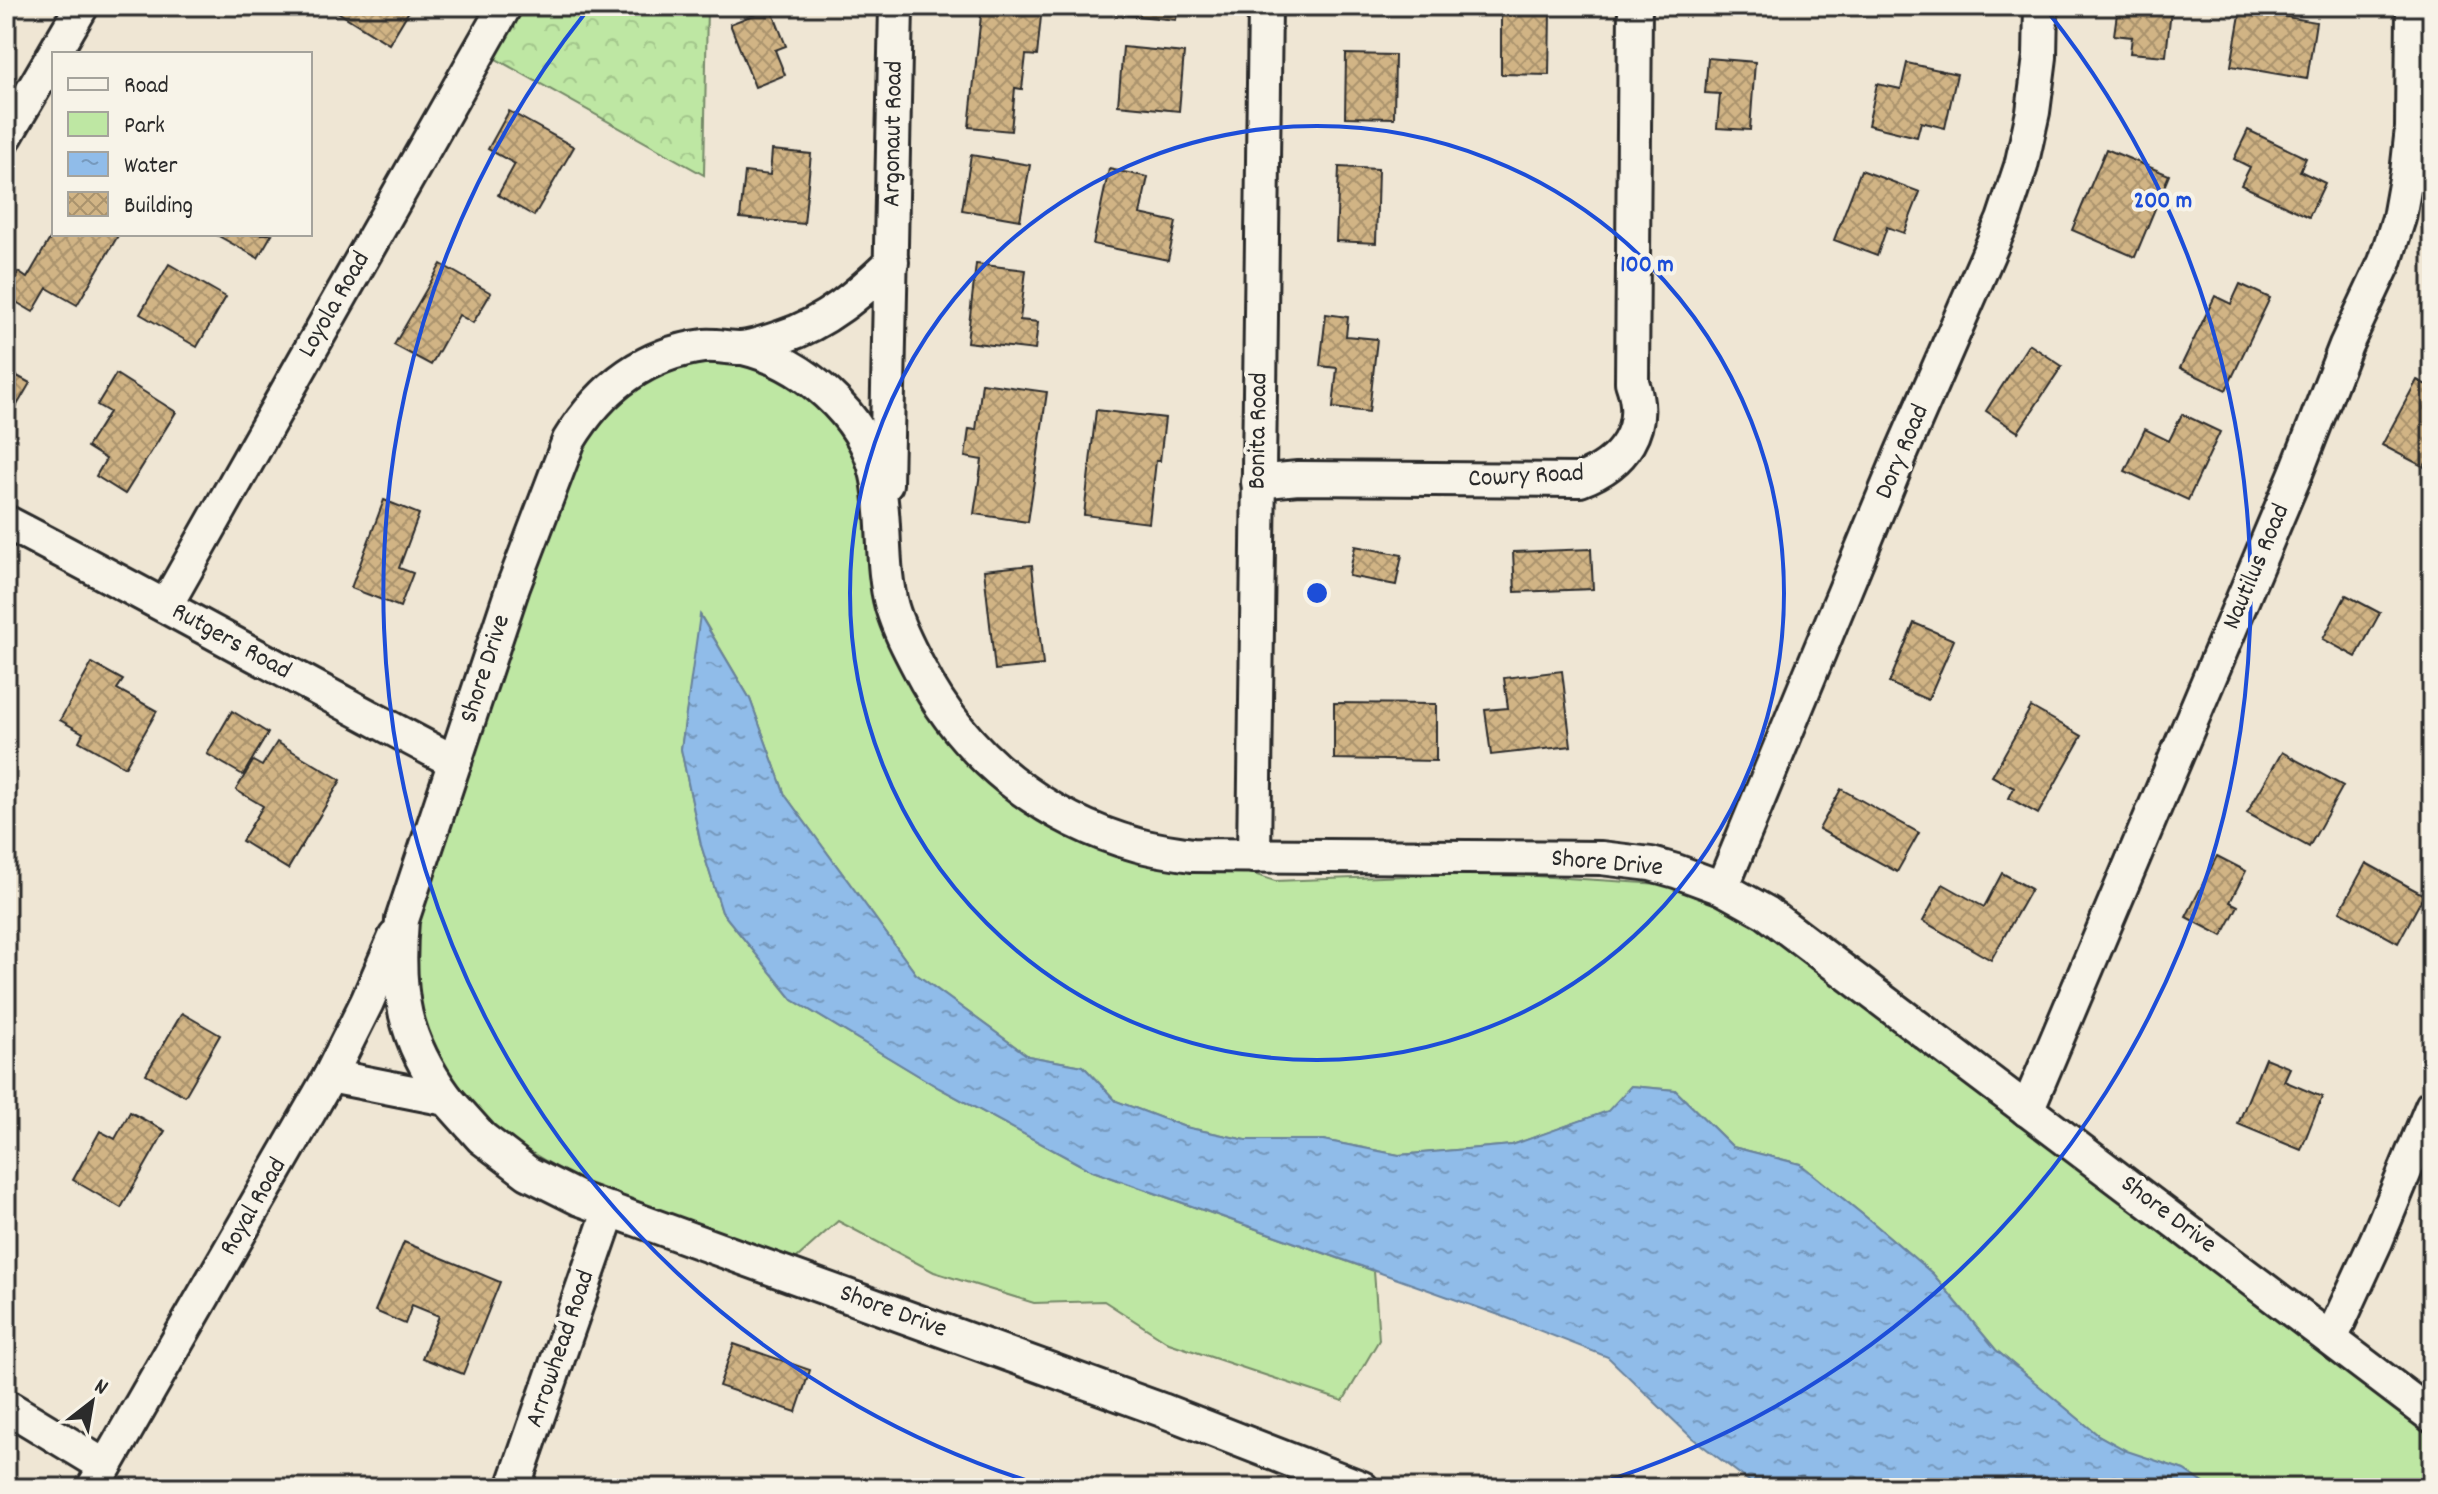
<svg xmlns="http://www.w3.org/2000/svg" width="2438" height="1494" font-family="Dekko,sans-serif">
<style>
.green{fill:#bee7a3;stroke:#748967;stroke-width:2}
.forest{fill:url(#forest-crowns);stroke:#748967;stroke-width:2}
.water{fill:url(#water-ripples);stroke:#68829d;stroke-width:2}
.building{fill:url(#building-cross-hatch);stroke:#2b2b2b;stroke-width:2}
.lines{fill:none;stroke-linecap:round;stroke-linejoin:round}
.minor-casing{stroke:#2b2b2b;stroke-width:38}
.minor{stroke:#f7f3e8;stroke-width:32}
.ring{fill:none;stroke:#1d4ed8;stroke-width:4}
.labels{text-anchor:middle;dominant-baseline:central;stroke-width:8;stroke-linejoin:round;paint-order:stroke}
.street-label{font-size:26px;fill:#2b2b2b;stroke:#f7f3e8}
.centre{fill:#1d4ed8;stroke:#f7f3e8;stroke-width:4}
.ring-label{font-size:24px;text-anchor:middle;font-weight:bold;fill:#1d4ed8;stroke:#f7f3e8;stroke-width:8;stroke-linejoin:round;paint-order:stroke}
</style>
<defs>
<pattern id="forest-crowns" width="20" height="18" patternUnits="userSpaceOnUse" patternTransform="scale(2)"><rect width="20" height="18" fill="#bee7a3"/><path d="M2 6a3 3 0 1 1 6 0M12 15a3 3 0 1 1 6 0" fill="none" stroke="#a3c68c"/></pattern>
<pattern id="water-ripples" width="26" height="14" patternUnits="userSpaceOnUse" patternTransform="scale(2)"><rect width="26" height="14" fill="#90bce9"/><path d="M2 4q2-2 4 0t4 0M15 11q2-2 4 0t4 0" fill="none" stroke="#7699bd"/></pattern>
<pattern id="building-cross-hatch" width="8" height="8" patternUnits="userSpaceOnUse" patternTransform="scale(2)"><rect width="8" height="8" fill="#d1b485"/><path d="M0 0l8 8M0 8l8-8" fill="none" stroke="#aa936d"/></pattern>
</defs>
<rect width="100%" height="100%" fill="#efe6d4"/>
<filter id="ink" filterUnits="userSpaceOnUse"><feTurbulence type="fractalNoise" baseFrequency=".0125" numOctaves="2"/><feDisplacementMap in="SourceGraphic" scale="16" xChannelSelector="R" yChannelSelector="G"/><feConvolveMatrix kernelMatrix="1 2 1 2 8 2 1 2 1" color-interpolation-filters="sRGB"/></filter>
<g filter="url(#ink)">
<polygon class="green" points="674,355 748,358 808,390 864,469 879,573 1012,795 1275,881 1487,873 1708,887 2432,1415 2432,1488 2211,1488 2184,1470 2127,1452 2098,1435 1996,1350 1933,1274 1872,1222 1800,1164 1733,1147 1675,1090 1631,1086 1609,1111 1512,1145 1399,1155 1323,1140 1246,1140 1185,1127 1116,1101 1083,1066 1028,1056 916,974 785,795 750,699 701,616 681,749 701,845 722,912 793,1000 939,1088 1090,1170 1374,1271 1379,1340 1343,1401 1169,1343 1104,1301 1034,1303 934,1272 838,1221 780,1273 668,1234 452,1105 393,971 591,404"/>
<polygon class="forest" points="511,6 707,6 704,175 489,55"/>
<polygon class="water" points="700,615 750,699 785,795 916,974 1028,1056 1083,1066 1116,1101 1185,1127 1246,1140 1323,1140 1399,1155 1512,1145 1608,1111 1631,1086 1675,1090 1733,1147 1800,1164 1872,1222 1933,1274 1996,1350 2098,1435 2127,1451 2184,1470 2211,1488 1758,1488 1691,1437 1608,1357 1502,1316 1090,1170 939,1088 793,1000 722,912 701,845 681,749"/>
<g class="building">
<polygon points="328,6 412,6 389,44"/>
<polygon points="982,6 1042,6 1037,56 1026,55 1022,89 1015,88 1011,131 969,127"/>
<polygon points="1099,6 1178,6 1176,20 1098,12"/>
<polygon points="1358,6 1409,6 1409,12 1358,11"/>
<polygon points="1701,6 1743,6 1741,16"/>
<polygon points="2118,6 2178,6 2178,11 2171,10 2166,56 2130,53 2132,37 2114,35"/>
<polygon points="771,8 786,46 775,50 785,75 755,87 730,24"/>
<polygon points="2241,9 2316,22 2307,79 2231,66"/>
<polygon points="1501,11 1550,12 1549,75 1501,74"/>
<polygon points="1123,47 1184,53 1179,111 1118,105"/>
<polygon points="1346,54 1395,55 1394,118 1345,117"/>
<polygon points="1708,58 1755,62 1750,130 1717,128 1720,94 1705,93"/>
<polygon points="1907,63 1957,74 1945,128 1921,122 1917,137 1868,125 1877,84 1901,89"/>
<polygon points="509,111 574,147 534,216 498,195 515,164 488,149"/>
<polygon points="2248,130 2306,158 2300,171 2325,183 2309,217 2241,185 2250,167 2234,159"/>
<polygon points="2106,149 2169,175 2135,257 2072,230"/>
<polygon points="772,150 811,154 804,224 740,218 745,172 770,175"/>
<polygon points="971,155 1030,165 1020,220 962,210"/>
<polygon points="1339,167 1378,169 1376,243 1336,241"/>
<polygon points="1109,169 1148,177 1140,214 1176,222 1168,260 1093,244"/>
<polygon points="1861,170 1920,192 1904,233 1887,227 1877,256 1834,240"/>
<polygon points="54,232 119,234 77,305 47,288 33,312 6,296 6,293 18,272 27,278"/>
<polygon points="215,234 272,234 258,258"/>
<polygon points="169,264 226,297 197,347 140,314"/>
<polygon points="441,264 491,293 473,323 459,315 431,365 394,345"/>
<polygon points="976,264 1026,270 1020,320 1038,322 1035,350 967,342"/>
<polygon points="2240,284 2270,298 2226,390 2180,368 2215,296 2231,304"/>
<polygon points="1326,314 1348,317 1346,336 1377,339 1369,412 1333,408 1337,368 1320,366"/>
<polygon points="6,344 15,349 6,365"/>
<polygon points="2029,344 2062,366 2018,432 1986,411"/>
<polygon points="6,370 30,383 12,414 6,411"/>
<polygon points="116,374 176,412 125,494 96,476 106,459 87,447 109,412 97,405"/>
<polygon points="2417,380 2432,388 2432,451 2424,467 2382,445"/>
<polygon points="982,383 1047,392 1028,522 974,514 982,460 965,457 969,429 976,430"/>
<polygon points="1096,410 1165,418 1160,461 1156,461 1149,523 1084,515"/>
<polygon points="2182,414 2220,432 2188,500 2125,471 2145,429 2169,441"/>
<polygon points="384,500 419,514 399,568 413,573 400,607 351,588"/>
<polygon points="1355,546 1402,555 1396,585 1349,576"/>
<polygon points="1591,549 1593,589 1515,592 1513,552"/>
<polygon points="1032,565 1043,665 995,670 984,570"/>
<polygon points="2346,595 2380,613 2356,657 2323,639"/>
<polygon points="1914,623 1954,640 1928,700 1889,683"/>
<polygon points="92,663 123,680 117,689 157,711 125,767 79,741 83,733 60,720"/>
<polygon points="1562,671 1571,746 1491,755 1485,710 1508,708 1504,678"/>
<polygon points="1334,703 1436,704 1436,761 1334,759"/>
<polygon points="2031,707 2082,736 2038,814 2009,798 2014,788 1992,776"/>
<polygon points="232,711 268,733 243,775 207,754"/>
<polygon points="277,742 341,780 288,869 242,841 263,806 236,790 253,761 262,766"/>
<polygon points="2282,752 2343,786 2309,847 2247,813"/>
<polygon points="1841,789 1919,833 1897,872 1819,829"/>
<polygon points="2217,856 2246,871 2230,902 2238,906 2222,936 2186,917"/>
<polygon points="2366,863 2424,895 2398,943 2340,911"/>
<polygon points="2002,873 2031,889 1991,960 1923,921 1943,884 1984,907"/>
<polygon points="182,1013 220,1035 185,1096 146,1074"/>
<polygon points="2265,1058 2290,1068 2284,1081 2322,1097 2301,1150 2238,1124"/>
<polygon points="130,1112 165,1131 121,1208 73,1180 100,1131 115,1139"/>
<polygon points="404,1242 500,1282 463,1374 422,1358 439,1316 412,1305 405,1324 375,1311"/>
<polygon points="734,1344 810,1370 796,1412 719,1386"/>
</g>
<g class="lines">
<defs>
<g id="minor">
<polyline points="6,136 82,6"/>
<path d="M743,348c59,14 121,66 134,127 10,43 3,89 15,132 6,21 17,42 27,61 45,88 124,151 219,177 17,5 36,7 54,10l409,3 50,6 25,7 46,17 45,25 665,503"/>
<path d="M1258,482l40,-4 282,2c43,-16 69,-51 52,-98l3,-376"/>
<polyline points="886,484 896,6"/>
<path d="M6,522c151,78 298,161 449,240"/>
<polyline points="166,605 505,6"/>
<polyline points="1254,856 1265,6"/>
<polyline points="1722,888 1901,454 2003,220 2021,166 2033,112 2040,57 2041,6"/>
<polyline points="330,1076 447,1099 482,1138 528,1173 580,1199 1162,1410 1362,1488"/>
<path d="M447,1099c-44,-60 -51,-106 -45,-179l111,-333 56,-147c31,-51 74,-86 135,-94 12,-1 24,2 37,2 13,-1 29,-7 41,-11 44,-14 78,-44 110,-75"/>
<polyline points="2027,1110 2296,473 2346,345 2385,262 2399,218 2407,173 2412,128 2413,6"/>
<polyline points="2331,1339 2377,1239 2432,1106"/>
<polyline points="6,1406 105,1466"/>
<polyline points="93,1488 330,1076 367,1002 395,937"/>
<polyline points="513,1488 610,1209"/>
</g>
</defs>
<use href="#minor" class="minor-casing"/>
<use href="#minor" class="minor"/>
</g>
</g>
<g class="ring">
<circle cx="1317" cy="593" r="467"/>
<path d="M1044 1486A934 934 0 0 1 586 12M2048 12A934 934 0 0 1 1590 1486"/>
</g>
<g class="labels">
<g class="street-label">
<text transform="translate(894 134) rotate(-89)">Argonaut Road</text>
<text transform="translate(335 305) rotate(-60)">Loyola Road</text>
<text transform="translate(1259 431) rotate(-89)">Bonita Road</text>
<text transform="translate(1903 452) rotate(-67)">Dory Road</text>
<text transform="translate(1526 477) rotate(-3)">Cowry Road</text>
<text transform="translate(2257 567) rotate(-67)">Nautilus Road</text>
<text transform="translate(231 642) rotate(29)">Rutgers Road</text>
<text transform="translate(486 669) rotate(-72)">Shore Drive</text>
<text transform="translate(1607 864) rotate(5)">Shore Drive</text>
<text transform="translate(254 1207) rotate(-60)">Royal Road</text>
<text transform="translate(2168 1215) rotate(37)">Shore Drive</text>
<text transform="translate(893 1312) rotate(20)">Shore Drive</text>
<text transform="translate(561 1349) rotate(-71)">Arrowhead Road</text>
</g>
</g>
<circle cx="1317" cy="593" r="12" class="centre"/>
<g class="ring-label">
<text x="2163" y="207">200 m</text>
<text x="1647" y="271">100 m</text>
</g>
<rect width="2438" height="1494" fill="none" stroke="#f7f3e8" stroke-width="32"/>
<rect x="16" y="16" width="2406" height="1462" fill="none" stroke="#2b2b2b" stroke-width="3" filter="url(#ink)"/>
<rect x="52" y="52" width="260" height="184" fill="#f7f3e8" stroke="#a5a39c" stroke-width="2"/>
<rect x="68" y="78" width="40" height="12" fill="#f7f3e8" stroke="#a5a39c" stroke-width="2"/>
<text x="124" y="92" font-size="24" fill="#2b2b2b">Road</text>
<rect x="68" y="112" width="40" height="24" fill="#bee7a3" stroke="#a5a39c" stroke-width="2"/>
<text x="124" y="132" font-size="24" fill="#2b2b2b">Park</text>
<rect x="68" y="152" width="40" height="24" fill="url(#water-ripples)" stroke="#a5a39c" stroke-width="2"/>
<text x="124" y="172" font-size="24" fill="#2b2b2b">Water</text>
<rect x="68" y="192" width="40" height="24" fill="url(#building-cross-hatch)" stroke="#a5a39c" stroke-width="2"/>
<text x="124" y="212" font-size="24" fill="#2b2b2b">Building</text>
<g transform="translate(92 1402) rotate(31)" stroke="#f7f3e8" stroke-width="6" paint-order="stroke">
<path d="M0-6L14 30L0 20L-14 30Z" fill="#2b2b2b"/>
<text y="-12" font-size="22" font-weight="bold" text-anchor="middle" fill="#2b2b2b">N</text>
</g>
</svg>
